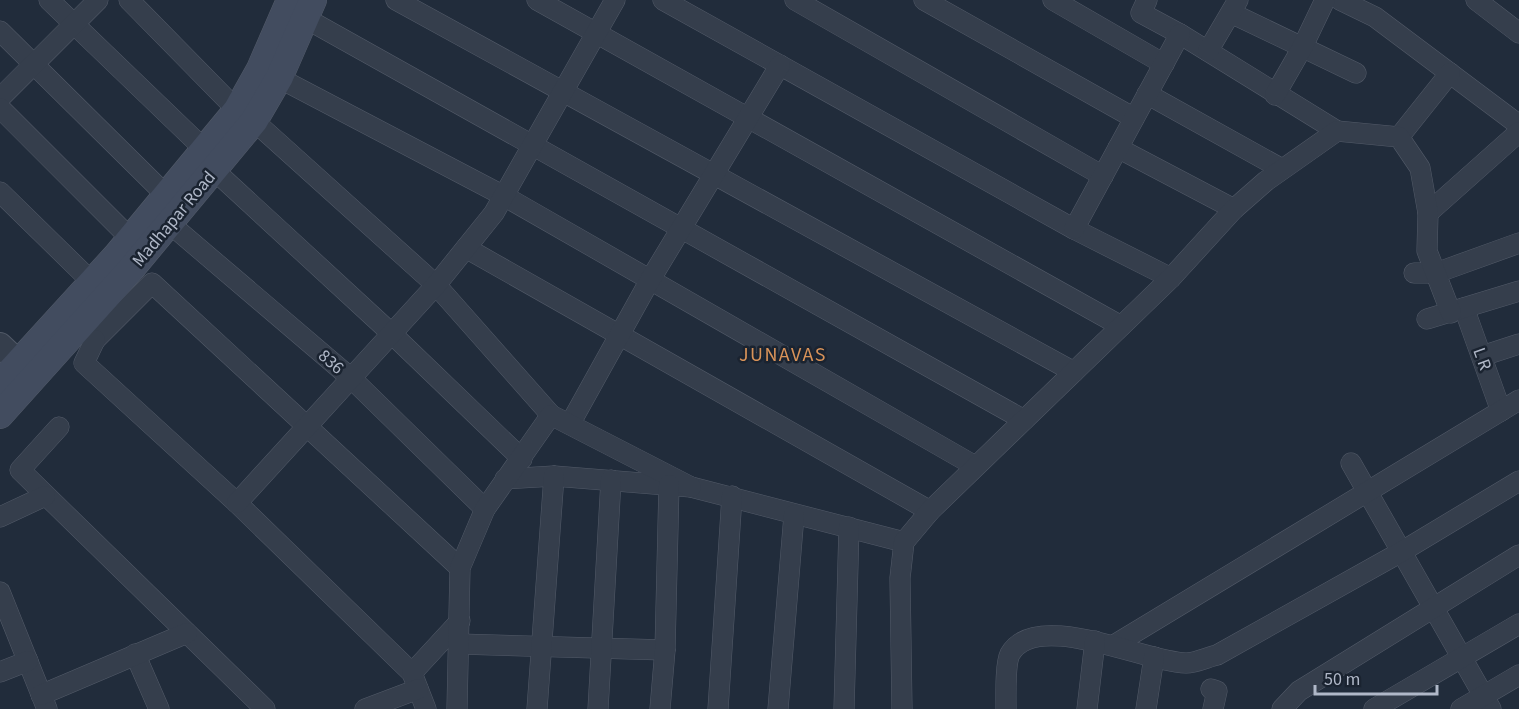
<svg xmlns="http://www.w3.org/2000/svg" width="1519" height="709" font-family="'Source Sans 3',sans-serif">
<style>
.lines{fill:none;stroke-linecap:round;stroke-linejoin:round}
.minor-casing{stroke:#535b69;stroke-width:21}
.tertiary-casing{stroke:#535b69;stroke-width:26}
.secondary-casing{stroke:#535b69;stroke-width:28}
.minor{stroke:#353e4c;stroke-width:20}
.tertiary{stroke:#353e4c;stroke-width:24}
.secondary{stroke:#424c5f;stroke-width:27}
.labels{text-anchor:middle;dominant-baseline:central;stroke-width:5;stroke-linejoin:round;paint-order:stroke}
.street-label{font-size:18px;fill:#b0b8c8;stroke:#1a2330}
.neighbourhood-label{font-size:20px;letter-spacing:1.5px;fill:#d99359;stroke:#1a2330}
</style>
<rect width="100%" height="100%" fill="#212c3b"/>
<g class="lines">
<defs>
<g id="minor">
<polyline points="49,0 205,150"/>
<polyline points="129,0 237,110"/>
<polyline points="396,0 1074,372"/>
<polyline points="537,0 1121,326"/>
<polyline points="663,0 1074,229 1171,278"/>
<polyline points="795,0 1103,176"/>
<polyline points="924,0 1134,118"/>
<polyline points="1053,0 1164,64"/>
<polyline points="1147,0 1141,13 1180,34 1337,131"/>
<polyline points="1340,0 1375,17 1519,125"/>
<polyline points="1476,0 1519,33"/>
<polyline points="1231,13 1356,73"/>
<polyline points="305,18 1024,420"/>
<polyline points="0,31 174,203"/>
<polyline points="1208,51 1238,0"/>
<polyline points="279,78 504,196 975,466"/>
<polyline points="1147,94 1282,169"/>
<polyline points="1275,95 1302,48 1325,0"/>
<polyline points="0,98 98,0"/>
<polyline points="0,108 130,238"/>
<polyline points="254,121 436,285 551,415"/>
<polyline points="1399,137 1450,73"/>
<polyline points="1118,148 1234,209"/>
<polyline points="215,171 392,334 522,459"/>
<polyline points="0,192 92,282"/>
<polyline points="1428,213 1519,132"/>
<polyline points="169,223 352,379 485,509"/>
<polyline points="1074,229 1180,34"/>
<polyline points="466,248 930,511"/>
<polyline points="1414,273 1436,273 1519,243"/>
<polyline points="1464,308 1501,411"/>
<polyline points="1427,319 1519,291"/>
<polyline points="80,326 95,340 152,283 460,568"/>
<polyline points="95,340 84,363 237,503 412,673 426,709"/>
<polyline points="1482,356 1519,344"/>
<polyline points="570,424 650,280 780,65"/>
<polyline points="59,427 20,470 265,709"/>
<polyline points="1351,463 1491,709"/>
<polyline points="505,479 554,476 691,487 904,542"/>
<polyline points="237,503 436,285 494,213 615,0"/>
<polyline points="0,517 45,496"/>
<polyline points="0,592 47,709"/>
<polyline points="459,644 665,650"/>
<polyline points="1114,645 1519,400"/>
<polyline points="135,654 159,709"/>
<polyline points="0,672 28,661"/>
<polyline points="412,673 460,621"/>
<polyline points="1211,689 1217,691 1213,709"/>
<polyline points="41,695 187,633"/>
<polyline points="365,709 418,689"/>
<polyline points="457,709 460,568 485,509 551,415 691,487"/>
<polyline points="537,709 554,476"/>
<polyline points="598,709 611,480"/>
<polyline points="660,709 665,650 669,485"/>
<polyline points="718,709 732,496"/>
<polyline points="778,709 794,515"/>
<polyline points="844,709 849,527"/>
<polyline points="902,709 900,578 904,542 930,511 1171,278 1234,209 1266,181 1337,131 1399,137 1420,168 1428,213 1427,251 1451,313"/>
<path d="M1006,709c0,-13 -1,-45 4,-55 26,-46 137,9 176,9 10,0 22,-6 31,-8l184,-103 118,-71"/>
<polyline points="1087,709 1095,641"/>
<polyline points="1146,709 1154,657"/>
<polyline points="1282,709 1299,691 1519,555"/>
<polyline points="1374,709 1519,624"/>
<polyline points="1461,709 1519,675"/>
</g>
<polyline id="tertiary" points="0,345 18,362"/>
<g id="secondary">
<polyline points="0,383 117,255 237,110 260,69 290,0"/>
<polyline points="0,415 132,268 254,121 279,78 313,0"/>
</g>
</defs>
<use href="#minor" class="minor-casing"/>
<use href="#tertiary" class="tertiary-casing"/>
<use href="#secondary" class="secondary-casing"/>
<use href="#minor" class="minor"/>
<use href="#tertiary" class="tertiary"/>
<use href="#secondary" class="secondary"/>
</g>
<g class="labels">
<g class="street-label">
<text transform="translate(174 219) rotate(-50)">Madhapar Road</text>
<text transform="translate(1482 359) rotate(70)">L R</text>
<text transform="translate(331 362) rotate(41)">836</text>
</g>
<g class="neighbourhood-label">
<text x="783" y="355">JUNAVAS</text>
</g>
</g>
<path d="M1315 685v9h122v-9" fill="none" stroke="#b0b8c8" stroke-width="3"/>
<text x="1324" y="685" font-size="18" fill="#b0b8c8" stroke="#1a2330" stroke-width="4.5" paint-order="stroke">50 m</text>
</svg>
